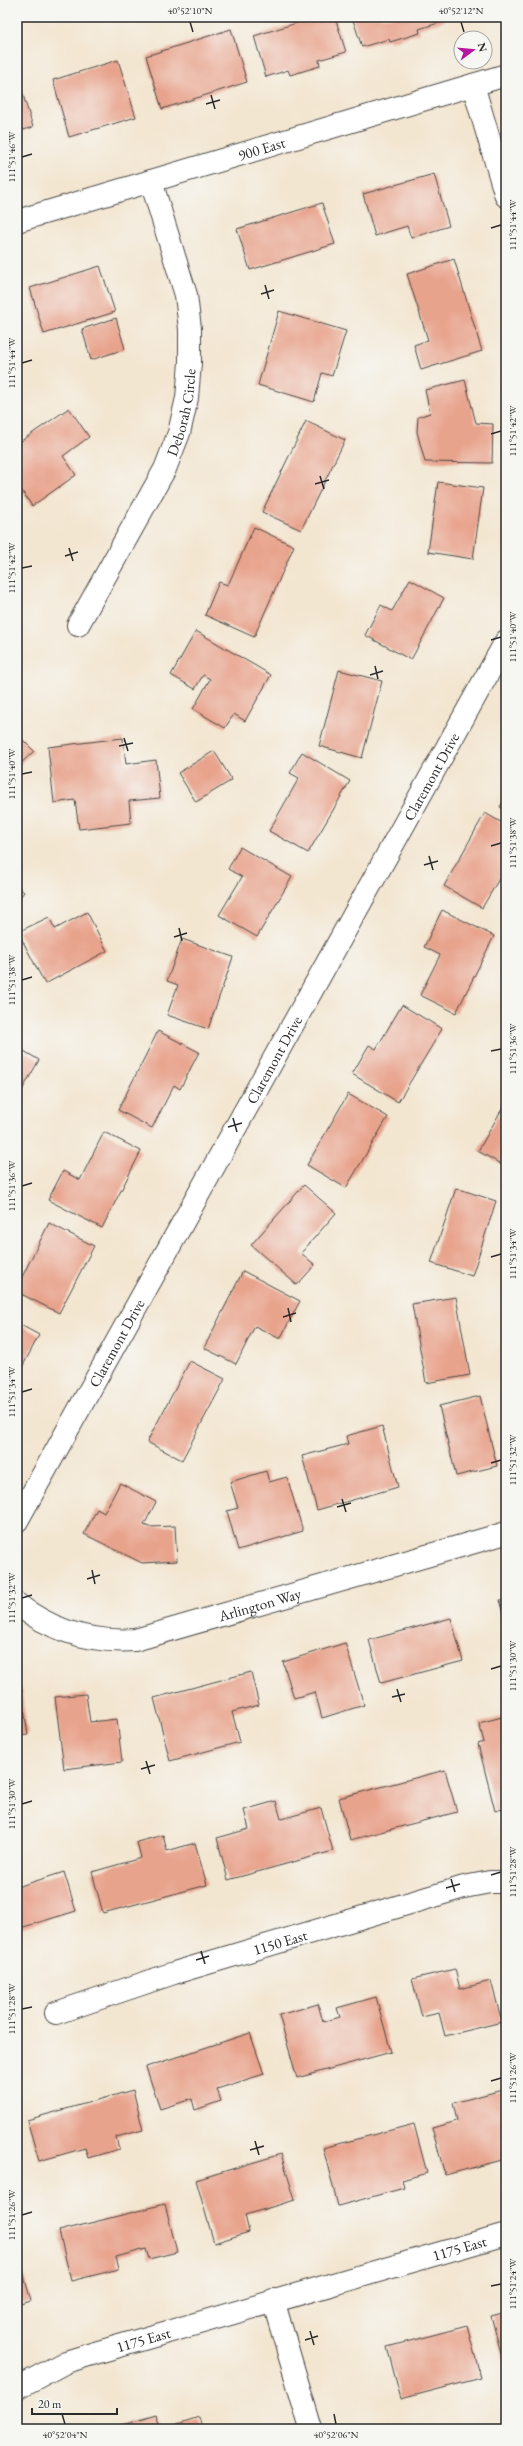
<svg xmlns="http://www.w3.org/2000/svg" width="523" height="2446" font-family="'EB Garamond',serif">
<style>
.building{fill:#e8a38c}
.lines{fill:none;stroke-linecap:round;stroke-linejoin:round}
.minor-casing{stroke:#494744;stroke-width:24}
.minor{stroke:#fff;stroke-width:22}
.ticks{fill:none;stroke:#2b2b2b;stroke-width:1.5}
.labels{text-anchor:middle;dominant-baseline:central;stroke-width:3;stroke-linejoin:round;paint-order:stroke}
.street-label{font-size:15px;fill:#2b2b2b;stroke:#f6f6f2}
.neatline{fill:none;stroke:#2b2b2b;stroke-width:1.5}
.ticks-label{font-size:10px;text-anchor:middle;fill:#2b2b2b}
</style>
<rect width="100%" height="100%" fill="#f6f6f2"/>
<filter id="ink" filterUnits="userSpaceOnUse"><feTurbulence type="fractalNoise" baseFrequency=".025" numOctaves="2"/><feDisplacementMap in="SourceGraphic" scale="8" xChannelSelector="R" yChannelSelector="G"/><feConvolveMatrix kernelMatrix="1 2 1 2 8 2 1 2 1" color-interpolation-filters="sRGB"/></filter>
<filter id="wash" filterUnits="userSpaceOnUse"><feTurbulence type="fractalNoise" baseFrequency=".012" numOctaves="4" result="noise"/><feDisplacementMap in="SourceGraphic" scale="16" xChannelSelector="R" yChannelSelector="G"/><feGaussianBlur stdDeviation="0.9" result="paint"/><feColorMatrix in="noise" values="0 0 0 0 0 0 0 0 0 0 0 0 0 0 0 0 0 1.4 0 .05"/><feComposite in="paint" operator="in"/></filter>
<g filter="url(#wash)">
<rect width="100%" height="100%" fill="#f3e6d1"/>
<g id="blocks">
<g class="building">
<polygon points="316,17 335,17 346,52 319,60 320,66 290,75 288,70 266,77 254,36"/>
<polygon points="352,17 443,17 445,21 419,29 420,33 390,42 389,39 362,47"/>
<polygon points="231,29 247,82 162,109 146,56"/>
<polygon points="118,60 136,117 69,137 53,80"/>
<polygon points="20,85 33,127 17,132 17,86"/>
<polygon points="434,174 449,226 411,238 407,226 375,236 363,194"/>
<polygon points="322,203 335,244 250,270 237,229"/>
<polygon points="454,259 482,351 421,370 414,345 428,340 407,274"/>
<polygon points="100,266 115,312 44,334 30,288"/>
<polygon points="279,311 346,331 332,376 322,373 314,402 258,385"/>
<polygon points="116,318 125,349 91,360 82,329"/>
<polygon points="465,380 476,423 493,424 492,463 425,462 417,432 418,417 430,413 425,390"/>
<polygon points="69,408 89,437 63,456 76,475 32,506 22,491 17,494 17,444"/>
<polygon points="306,421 345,440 301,530 262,512"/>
<polygon points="438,482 483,488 473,559 428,552"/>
<polygon points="254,527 294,546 254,637 205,615 219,582 228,585"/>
<polygon points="410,579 444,598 411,660 365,635 381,605 392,611"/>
<polygon points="196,631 271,675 245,721 234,714 225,728 193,709 210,679 203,675 195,689 171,675"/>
<polygon points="339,670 382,681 362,758 319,746"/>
<polygon points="17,734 34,751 17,767"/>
<polygon points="123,738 126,764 156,760 160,798 129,801 131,823 79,829 75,800 54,803 48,747"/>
<polygon points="214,751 232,780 196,802 178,773"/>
<polygon points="302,752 350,781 308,853 269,831 299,778 290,773"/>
<polygon points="506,796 506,811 500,807"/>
<polygon points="485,813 506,825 506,867 482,908 444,886"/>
<polygon points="240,847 292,877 257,937 219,915 242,877 228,869"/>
<polygon points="17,886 24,892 17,901"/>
<polygon points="442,910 494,936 456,1013 420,995 440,955 424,947"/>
<polygon points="87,912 107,951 45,984 18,932 49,917 55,929"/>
<polygon points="182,939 233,957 208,1029 167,1015 178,985 167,981"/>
<polygon points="402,1005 442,1029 398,1102 352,1074 369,1045 376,1049"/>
<polygon points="158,1031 199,1052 180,1089 174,1085 152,1128 118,1110"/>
<polygon points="17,1047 39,1060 17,1099"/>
<polygon points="348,1094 388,1117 346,1188 307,1165"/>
<polygon points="506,1102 506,1167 478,1151"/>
<polygon points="104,1132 141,1151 102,1228 48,1200 63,1171 80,1180"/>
<polygon points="304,1185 336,1213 301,1253 315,1265 297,1285 251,1245"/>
<polygon points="456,1188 496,1201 472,1276 431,1263"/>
<polygon points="49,1223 94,1246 59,1313 17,1292 17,1287"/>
<polygon points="243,1271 300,1301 280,1339 255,1326 236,1364 204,1348"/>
<polygon points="456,1297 470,1375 426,1383 412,1304"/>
<polygon points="17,1323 39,1335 17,1377"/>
<polygon points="190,1361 225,1379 182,1460 147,1442"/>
<polygon points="480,1396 497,1466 456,1476 439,1406"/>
<polygon points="382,1426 398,1487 317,1510 302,1456 348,1444 346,1436"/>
<polygon points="266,1471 269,1482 287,1477 303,1531 238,1550 227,1511 238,1508 230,1482"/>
<polygon points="120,1483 156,1502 144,1525 149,1527 175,1526 177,1561 142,1563 84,1534 97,1509 104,1513"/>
<polygon points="506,1599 506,1621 500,1600"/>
<polygon points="451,1618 463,1661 381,1683 369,1640"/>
<polygon points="345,1643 364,1705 322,1718 315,1692 294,1698 283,1662"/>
<polygon points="251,1672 259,1705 232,1712 240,1742 170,1761 154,1698"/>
<polygon points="21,1688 28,1735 17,1736 17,1689"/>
<polygon points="86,1694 90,1722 117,1719 122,1762 64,1769 55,1697"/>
<polygon points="506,1716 506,1808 495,1811 478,1744 484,1742 479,1723"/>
<polygon points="445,1770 457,1812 350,1840 339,1798"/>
<polygon points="276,1801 281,1819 321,1808 333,1851 228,1880 217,1838 249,1829 244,1810"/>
<polygon points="163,1835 167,1851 195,1843 207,1885 103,1913 92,1872 141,1858 137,1842"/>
<polygon points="64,1872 76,1911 17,1929 17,1887"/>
<polygon points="455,1969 460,1989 491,1981 502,2022 445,2036 439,2013 422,2017 412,1979"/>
<polygon points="376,1997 391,2052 297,2078 279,2015 318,2004 323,2022 340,2017 337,2008"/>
<polygon points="250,2033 264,2074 217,2089 221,2101 195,2110 192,2099 160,2109 146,2067"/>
<polygon points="506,2089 506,2159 445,2175 432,2128 457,2121 453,2103"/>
<polygon points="133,2090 143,2130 116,2137 119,2149 88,2158 85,2148 39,2161 27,2120"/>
<polygon points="414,2124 427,2173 402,2180 404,2188 338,2206 323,2148"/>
<polygon points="281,2154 295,2200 245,2215 249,2232 214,2243 196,2180"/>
<polygon points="165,2204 177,2252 149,2259 146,2249 116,2257 119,2269 71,2281 59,2231"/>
<polygon points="21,2265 31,2301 17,2305 17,2266"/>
<polygon points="506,2312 506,2371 491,2316"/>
<polygon points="467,2326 481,2378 401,2399 387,2347"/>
<polygon points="156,2415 161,2429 120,2429 119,2426"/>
<polygon points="199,2417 202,2429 162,2429"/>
</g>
</g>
</g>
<g filter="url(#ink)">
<use href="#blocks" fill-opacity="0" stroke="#494744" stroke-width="1"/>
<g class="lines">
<defs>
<g id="minor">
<polyline points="473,85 506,196"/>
<path id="s1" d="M17,221l489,-146"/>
<path id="s2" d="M78,625l87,-156 14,-36 8,-35 3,-35v-34l-4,-34 -35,-114"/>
<path id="s3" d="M17,1521l489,-880"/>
<path id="s4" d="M17,1604c35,27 74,39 118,36l371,-107"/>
<path id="s5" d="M56,2013l118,-40 290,-86 26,-5h16"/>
<polyline points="273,2300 311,2429"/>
<path id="s6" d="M17,2388l49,-26 29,-9 411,-119"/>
</g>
</defs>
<use href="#minor" class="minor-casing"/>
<use href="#minor" class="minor"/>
</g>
</g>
<path class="ticks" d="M190,22l3,10M461,22l3,10M211,95l4,14M206,104l14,-4M22,157l10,-3M491,228l10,-3M265,285l4,14M261,294l13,-4M22,363l10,-3M491,434l10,-3M320,476l4,13M315,484l14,-4M69,548l4,13M65,556l13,-4M22,568l10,-2M491,640l10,-3M375,666l3,13M370,675l13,-4M124,738l4,13M119,746l14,-3M22,774l10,-2M491,846l10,-3M429,856l4,14M424,865l14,-4M179,928l3,13M174,937l13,-4M22,980l10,-3M491,1051l10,-2M233,1118l4,14M228,1127l14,-4M22,1186l10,-3M491,1257l10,-3M288,1308l3,14M283,1317l13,-4M22,1392l10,-3M491,1463l10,-3M342,1499l4,13M337,1507l14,-4M92,1570l3,14M87,1579l13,-4M22,1598l10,-3M491,1669l10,-3M397,1689l4,13M392,1697l13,-3M146,1761l4,13M141,1769l14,-4M22,1804l10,-3M491,1875l10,-3M451,1879l4,13M446,1888l14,-4M201,1951l4,13M196,1960l13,-4M22,2009l10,-2M491,2081l10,-3M255,2141l4,14M250,2150l14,-4M22,2215l10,-3M491,2286l10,-2M310,2331l4,14M305,2340l13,-4M62,2414l3,10M334,2414l2,10"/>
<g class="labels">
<g class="street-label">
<text stroke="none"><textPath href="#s1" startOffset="255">900 East</textPath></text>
<text stroke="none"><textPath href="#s2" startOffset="238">Deborah Circle</textPath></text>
<text stroke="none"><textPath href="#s3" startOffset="852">Claremont Drive</textPath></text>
<text stroke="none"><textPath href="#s3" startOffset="528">Claremont Drive</textPath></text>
<text stroke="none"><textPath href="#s3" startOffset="204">Claremont Drive</textPath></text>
<text stroke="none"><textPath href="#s4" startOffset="256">Arlington Way</textPath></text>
<text stroke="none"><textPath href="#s5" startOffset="235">1150 East</textPath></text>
<text stroke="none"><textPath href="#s6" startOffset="465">1175 East</textPath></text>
<text stroke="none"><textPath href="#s6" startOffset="136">1175 East</textPath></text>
</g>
</g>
<rect width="523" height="2446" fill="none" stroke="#f6f6f2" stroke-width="44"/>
<g transform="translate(473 50) rotate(74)"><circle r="19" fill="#f6f6f2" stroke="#a5a5a2"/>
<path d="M0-3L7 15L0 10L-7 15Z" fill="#b5179e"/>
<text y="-6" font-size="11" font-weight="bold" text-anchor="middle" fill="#2b2b2b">N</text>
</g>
<path d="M32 2408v6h85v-6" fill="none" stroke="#2b2b2b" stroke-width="2"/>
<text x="38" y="2408" font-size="12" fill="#2b2b2b" stroke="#f6f6f2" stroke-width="3" paint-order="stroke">20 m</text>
<rect x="22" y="22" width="479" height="2402" class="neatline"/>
<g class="ticks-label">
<text x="190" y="14">40°52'10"N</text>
<text x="461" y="14">40°52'12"N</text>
<text transform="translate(11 157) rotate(-90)" y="4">111°51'46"W</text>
<text transform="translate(512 225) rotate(-90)" y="4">111°51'44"W</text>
<text transform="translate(11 363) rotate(-90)" y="4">111°51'44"W</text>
<text transform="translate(512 431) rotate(-90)" y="4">111°51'42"W</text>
<text transform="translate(11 568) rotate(-90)" y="4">111°51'42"W</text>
<text transform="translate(512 637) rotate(-90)" y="4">111°51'40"W</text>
<text transform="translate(11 774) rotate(-90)" y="4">111°51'40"W</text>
<text transform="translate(512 843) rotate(-90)" y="4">111°51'38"W</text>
<text transform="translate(11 980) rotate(-90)" y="4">111°51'38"W</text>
<text transform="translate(512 1049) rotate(-90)" y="4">111°51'36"W</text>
<text transform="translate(11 1186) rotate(-90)" y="4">111°51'36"W</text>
<text transform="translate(512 1254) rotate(-90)" y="4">111°51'34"W</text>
<text transform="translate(11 1392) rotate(-90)" y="4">111°51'34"W</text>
<text transform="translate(512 1460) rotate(-90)" y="4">111°51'32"W</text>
<text transform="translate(11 1598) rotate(-90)" y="4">111°51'32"W</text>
<text transform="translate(512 1666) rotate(-90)" y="4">111°51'30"W</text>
<text transform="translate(11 1804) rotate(-90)" y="4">111°51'30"W</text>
<text transform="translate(512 1872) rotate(-90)" y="4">111°51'28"W</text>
<text transform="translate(11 2009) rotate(-90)" y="4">111°51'28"W</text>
<text transform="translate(512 2078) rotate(-90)" y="4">111°51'26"W</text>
<text transform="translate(11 2215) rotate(-90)" y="4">111°51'26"W</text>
<text transform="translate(512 2284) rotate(-90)" y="4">111°51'24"W</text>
<text x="65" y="2438">40°52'04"N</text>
<text x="336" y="2438">40°52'06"N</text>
</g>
</svg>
